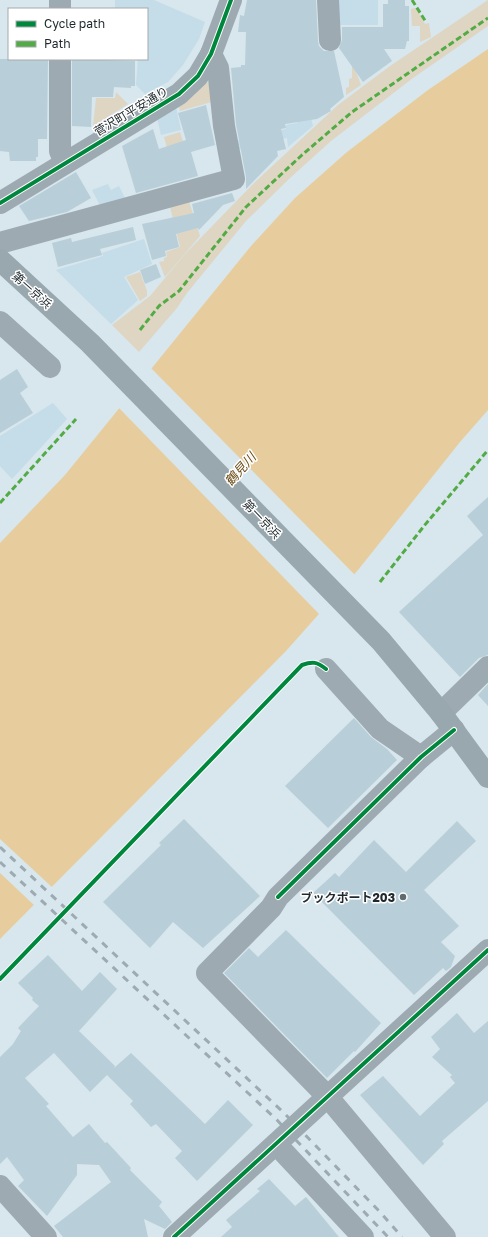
<svg xmlns="http://www.w3.org/2000/svg" width="488" height="1237" font-family="'Golos Text','Noto Sans JP',sans-serif">
<style>
.built{fill:#c4dde8}
.green{fill:#ded6c3}
.water{fill:#e7cd9d}
.pier{fill:#d8e6ed}
.building{fill:#b8cfd9}
.lines{fill:none;stroke-linecap:round;stroke-linejoin:round}
.minor{stroke:#9eaab1;stroke-width:22}
.highway{stroke:#99a8ae;stroke-width:22}
.rail{stroke:#9eaab1;stroke-width:3;stroke-dasharray:7 7;stroke-linecap:butt}
.quiet{stroke:#52ab44;stroke-width:3;stroke-dasharray:6 3;stroke-linecap:butt}
.cycleway-casing{stroke:#fff;stroke-width:6}
.cycleway{stroke:#00873e;stroke-width:4}
.poi-dot{fill:#606b70;stroke:#fff;stroke-width:1.5}
.labels{text-anchor:middle;dominant-baseline:central;stroke-width:3;stroke-linejoin:round;paint-order:stroke}
.street-label{font-size:12px;fill:#1f292d;stroke:#fff}
.poi-label{font-size:12px;font-weight:bold;fill:#1f292d;stroke:#fff;text-anchor:end}
.water-label{font-size:13px;font-style:italic;fill:#6d4f1a;stroke:#fff}
</style>
<rect width="100%" height="100%" fill="#d8e6ed"/>
<g class="built">
<polygon points="115,0 154,0 205,22 199,39 183,65 168,82 145,94 136,85 138,59 147,59 147,9 115,9"/>
<rect x="332" y="0" width="46" height="25"/>
<polygon points="176,107 181,130 161,135 157,118"/>
<polygon points="311,118 313,126 288,147 287,138 237,150 235,141 286,129 286,125 297,123 297,120"/>
<polygon points="108,184 111,190 119,186 126,200 101,207 92,190"/>
<polygon points="144,239 152,264 124,277 138,300 111,324 56,270 103,256 102,253"/>
<polygon points="53,403 67,419 12,479 0,466 0,436"/>
</g>
<g class="green">
<polygon points="488,0 488,26 413,78 331,141 289,179 246,221 187,293 177,308 139,352 112,325 150,296 185,254 254,183 338,105 390,66"/>
<polygon points="416,8 425,24 429,23 431,37 420,42 420,26 412,26 411,9"/>
<polygon points="354,66 361,85 346,95 346,88 349,87 349,79 352,78 352,67"/>
<polygon points="206,81 214,88 215,101 180,111 179,107"/>
<polygon points="116,92 128,104 93,126 96,98 115,98"/>
<polygon points="180,132 187,154 170,159 164,137"/>
<polygon points="188,198 200,236 165,277 159,262 164,261 164,258 167,257 166,252 180,247 169,203"/>
<polygon points="140,272 147,291 147,296 140,301 126,277"/>
</g>
<polygon class="water" points="488,49 488,410 460,442 358,570 286,651 0,939 0,543 65,475 251,246 295,198 347,152 428,90"/>
<g class="pier">
<polygon points="150,367 356,576 320,615 118,407"/>
<polygon points="0,839 53,888 35,906 0,873"/>
</g>
<g class="building">
<polygon points="247,0 316,0 318,41 319,46 324,51 334,51 344,97 330,109 331,111 317,119 285,124 286,128 281,129 286,149 277,151 278,156 246,189 246,177 236,124 231,68 241,67 241,65 245,65 246,32 238,32 240,15 244,16"/>
<polygon points="388,0 405,0 405,6 409,6 409,41 407,41 405,49 384,49 392,61 363,82 339,48 342,40 342,27 383,27 383,4 388,4"/>
<polygon points="0,59 48,59 47,139 38,139 38,157 36,157 36,161 10,161 9,152 0,151"/>
<polygon points="72,59 135,61 135,86 131,86 131,88 114,87 113,97 92,97 91,127 72,126"/>
<polygon points="206,105 215,145 191,152 198,176 136,193 122,146 153,129 159,149 186,140 178,113"/>
<polygon points="76,172 91,198 67,212 29,221 19,206"/>
<polygon points="232,193 235,201 223,205 199,230 198,228 176,234 179,247 165,251 166,256 152,260 142,224 194,213 192,204"/>
<polygon points="133,227 136,240 100,249 102,255 58,267 52,243 71,238 72,242"/>
<polygon points="156,264 161,277 145,284 140,270"/>
<polygon points="17,369 28,387 20,393 33,413 0,433 0,380"/>
<polygon points="488,497 488,655 479,658 460,677 399,612 483,535 467,516"/>
<polygon points="488,684 488,706 478,695"/>
<polygon points="354,718 371,737 387,749 397,760 328,828 285,786"/>
<polygon points="184,819 260,896 203,948 173,922 150,948 103,902 161,845 159,843"/>
<polygon points="457,821 476,841 424,890 459,926 441,942 455,956 451,967 446,971 443,968 414,995 313,893 335,873 339,877 374,840 406,872"/>
<polygon points="286,930 381,1023 355,1052 354,1051 327,1078 224,973 249,948 258,957"/>
<polygon points="48,955 82,991 100,972 117,989 79,1031 115,1066 114,1068 131,1053 205,1124 228,1100 253,1125 197,1181 175,1158 182,1151 156,1124 151,1127 130,1104 133,1101 107,1075 90,1092 54,1053 25,1078 49,1104 46,1106 73,1137 89,1124 105,1143 107,1142 131,1168 130,1170 162,1202 159,1206 172,1222 165,1229 144,1219 148,1237 63,1237 54,1226 111,1182 99,1165 77,1164 77,1175 47,1216 18,1186 24,1180 7,1157 0,1164 0,1057 13,1044 21,1031 18,1028 39,1006 32,1000 33,998 18,983"/>
<polygon points="457,1013 474,1033 488,1021 488,1101 442,1141 444,1144 423,1165 360,1095 383,1076 420,1116 455,1083 450,1077 452,1075 432,1057 440,1049 431,1037"/>
<polygon points="269,1179 295,1206 306,1197 339,1237 221,1237 232,1227 226,1220 260,1191 257,1189"/>
</g>
<g class="lines">
<g class="minor">
<polyline points="328,0 330,40"/>
<polyline points="60,9 60,0"/>
<polyline points="60,59 60,151 65,163"/>
<polyline points="0,203 179,94 198,76 211,54 231,0"/>
<polyline points="0,243 234,179 224,126 218,68 211,54"/>
<polyline points="0,322 50,367"/>
<polyline points="326,669 380,729 421,757"/>
<polyline points="441,713 488,667"/>
<polyline points="276,1144 363,1237"/>
<polyline points="0,1186 46,1237"/>
<polyline points="174,1237 488,950"/>
<polyline points="445,1237 327,1096 207,973 271,908 278,897 421,757 454,730"/>
</g>
<polyline class="highway" points="0,260 90,343 381,641 441,713 488,777"/>
<g class="rail">
<polyline points="0,847 284,1113 380,1212 402,1237"/>
<polyline points="0,862 277,1120 388,1237"/>
</g>
<g class="quiet">
<polyline points="412,0 426,22"/>
<polyline points="140,330 159,306 179,291 246,207 302,155 352,112 488,18"/>
<polyline points="0,503 76,419"/>
<polyline points="380,582 424,526 488,450"/>
</g>
<defs>
<g id="cycleway">
<polyline points="0,203 179,94 198,76 211,54 231,0"/>
<polyline points="278,897 421,757 454,730"/>
<path d="M0,979l302,-314c11,-4 15,-3 24,4"/>
<polyline points="174,1237 488,950"/>
</g>
</defs>
<use href="#cycleway" class="cycleway-casing"/>
<use href="#cycleway" class="cycleway"/>
</g>
<circle class="poi-dot" cx="403" cy="897" r="4"/>
<g class="labels">
<g class="street-label">
<text transform="translate(131 111) rotate(-31)">菅沢町平安通り</text>
<text transform="translate(32 290) rotate(42)">第一京浜</text>
<text transform="translate(262 519) rotate(46)">第一京浜</text>
</g>
<g class="poi-label">
<text x="395" y="897">ブックポート203</text>
</g>
<g class="water-label">
<text transform="translate(240 469) rotate(-48)">鶴見川</text>
</g>
</g>
<rect x="8" y="8" width="140" height="52" fill="#ffffff" stroke="#a5a9ab"/>
<rect x="16" y="21" width="20" height="6" fill="#00873e" stroke="#a5a9ab"/>
<text x="44" y="28" font-size="12" fill="#1f292d">Cycle path</text>
<rect x="16" y="41" width="20" height="6" fill="#52ab44" stroke="#a5a9ab"/>
<text x="44" y="48" font-size="12" fill="#1f292d">Path</text>
</svg>
